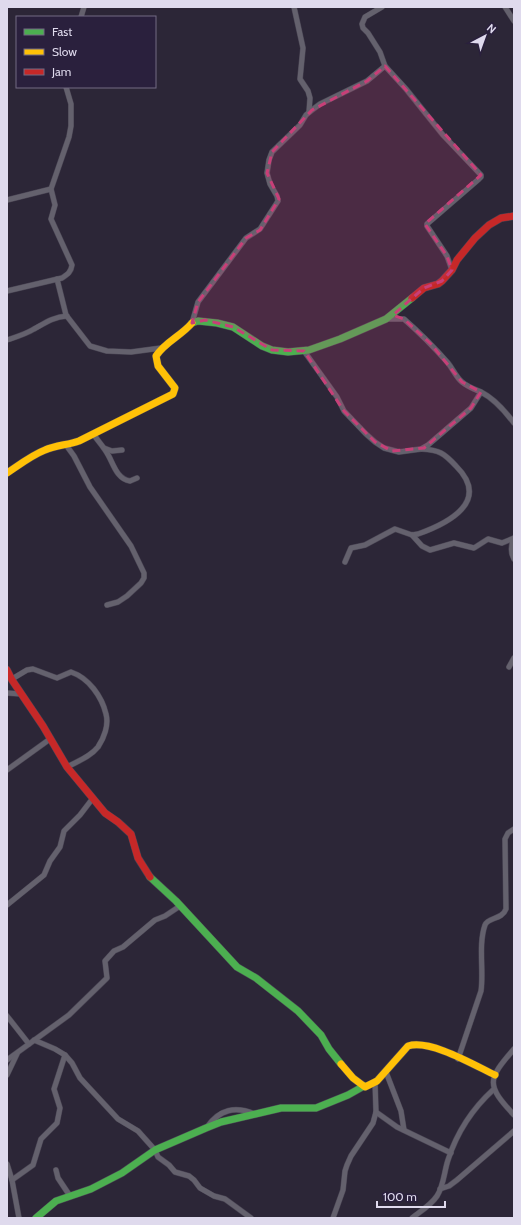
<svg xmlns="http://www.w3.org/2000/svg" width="521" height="1225" font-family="Cabin,sans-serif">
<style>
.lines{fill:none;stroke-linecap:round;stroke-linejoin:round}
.street-casing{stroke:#494453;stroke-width:6}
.fast-casing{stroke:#494453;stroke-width:8}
.slow-casing{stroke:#494453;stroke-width:8}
.jam-casing{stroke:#494453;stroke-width:8}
.street{stroke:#64616d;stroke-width:5}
.fast{stroke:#4caf50;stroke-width:7}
.slow{stroke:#ffc107;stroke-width:7}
.jam{stroke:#c62828;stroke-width:7}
.marked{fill:#c83f78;fill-opacity:0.2;stroke:#c83f78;stroke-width:3;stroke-dasharray:8 5;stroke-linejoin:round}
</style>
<rect width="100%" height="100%" fill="#2c2637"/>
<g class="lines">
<defs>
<g id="street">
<polyline points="294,7 303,48 300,79 308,91 310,98 309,112"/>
<polyline points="382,7 365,17 362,24 363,28 368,33 380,52 385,66 406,89 443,135 481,175 481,177 479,179 427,224 427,226 447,256 452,270"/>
<polyline points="505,7 514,21"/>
<polyline points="81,17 84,7"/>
<polyline points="7,200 51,189"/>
<polyline points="57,279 66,315 90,346 107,351 131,352 161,348"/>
<path d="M7,291l55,-13c6,-4 9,-6 10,-13l-21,-46 4,-14 -4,-16 18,-52 2,-11v-22l-5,-17"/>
<path d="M387,319h17c16,14 30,28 44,44 5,6 8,14 14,19 6,5 12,7 19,10 14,7 24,19 33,31"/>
<polyline points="192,323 198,302 246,238 260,229 278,201 277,196 270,184 267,173 269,160 272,152 300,125 306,115 312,110 320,104 367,81 385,66"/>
<path d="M7,340c9,-3 19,-6 27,-11 11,-6 19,-12 33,-13"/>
<polyline points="304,351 337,397 344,411 366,434 375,442 384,448 399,452 421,449 428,445 471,408 481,392"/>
<path d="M94,435c4,6 9,11 13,18 6,9 9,26 23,28l7,-3"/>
<polyline points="66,445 74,456 90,487 131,546 144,573 144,578 141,583 127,596 118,602 107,605"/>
<polyline points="104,448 112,451 122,450"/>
<polyline points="412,535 422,546 430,550 454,543 474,548 488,539 502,543 514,538"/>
<path d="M514,538c-3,7 -4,14 0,21"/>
<path d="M345,562l6,-14 14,-3 30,-16 17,6 6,-1c31,-11 73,-33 38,-68 -12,-13 -17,-16 -34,-17"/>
<polyline points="509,667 514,658"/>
<path d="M12,679l15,-9 6,-1 24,9 14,-6c18,6 31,25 35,42 3,11 -2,24 -8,33 -8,10 -20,14 -31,20"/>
<polyline points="7,693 21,694"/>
<polyline points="7,770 50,739"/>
<polyline points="7,905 44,875 50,861 60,847 64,831 80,815 93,798"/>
<polyline points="7,1016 29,1044"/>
<polyline points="34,1040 55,1049 65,1055 72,1063 80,1078 118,1119 138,1131 155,1150 158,1157 169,1165 175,1172 189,1176 194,1180 200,1188 214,1196 225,1199 251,1218"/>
<path d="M514,1049c-27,31 -28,36 0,66"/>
<path d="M458,1059l23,-68c3,-20 -3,-46 4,-66 3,-8 17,-5 21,-16l-1,-70 3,-6 6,-4"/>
<polyline points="7,1060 69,1015 107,978 105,961 114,951 123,947 155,920 165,916 180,906"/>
<polyline points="386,1072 401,1111 404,1130"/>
<polyline points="7,1075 17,1054"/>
<polyline points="376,1112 397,1127 451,1153"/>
<path d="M207,1127c13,-18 28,-21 48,-13"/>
<polyline points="7,1164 12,1180 19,1218"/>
<polyline points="56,1170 58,1178 70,1196"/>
<polyline points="12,1180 33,1165 41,1139 57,1123 60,1108 54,1089 65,1055"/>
<polyline points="440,1189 449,1186 457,1180 514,1131"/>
<polyline points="333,1218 343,1190 345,1171 347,1165 351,1156 373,1123 376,1112 375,1082"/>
<path d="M412,1218c9,-7 19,-13 25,-22 7,-11 7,-24 11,-36 9,-28 24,-51 46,-71"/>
</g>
<g id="fast">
<polyline points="192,323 198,321 217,323 233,327 262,346 272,350 288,352 309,350 340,339 386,319 412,298"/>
<polyline points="150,877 176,901 237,967 256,978 298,1011 321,1035 329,1049 341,1064"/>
<polyline points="36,1218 56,1201 91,1189 122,1173 155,1150 206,1128 221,1122 281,1108 316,1108 348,1095 364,1086"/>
</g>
<g id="slow">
<path d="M7,473c12,-8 25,-18 38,-23 11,-5 23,-5 34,-9l94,-47 2,-6 -17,-22 -2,-10c9,-14 25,-20 36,-33"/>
<path d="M341,1064l12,14 12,9 12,-6 31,-35c22,-7 66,19 87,29"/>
</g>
<g id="jam">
<polyline points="412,298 424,288 438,284 442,281 452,270 457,260 475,238 489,225 501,218 514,216"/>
<polyline points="7,670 12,680 43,726 67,767 105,813 118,822 131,834 138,858 150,877"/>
</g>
</defs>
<use href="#street" class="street-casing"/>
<use href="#fast" class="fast-casing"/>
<use href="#slow" class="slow-casing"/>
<use href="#jam" class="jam-casing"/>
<use href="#street" class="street"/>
<use href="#fast" class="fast"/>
<use href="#slow" class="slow"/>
<use href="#jam" class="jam"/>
</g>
<path class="marked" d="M385,66l96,109 -56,49 22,32 5,14 -10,11 -18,7 -31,27 11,4 27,25 31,38 19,10 -10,16 -47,40 -32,3 -17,-9 -31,-31 -40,-60 -32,-1 -39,-23 -28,-7 -13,3 6,-21 48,-64 14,-8 19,-31 -12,-26 5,-21 40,-42 55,-29z"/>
<rect width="521" height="1225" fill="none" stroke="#dfdaed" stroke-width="16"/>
<rect x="16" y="16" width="140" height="72" fill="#2a203d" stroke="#726a83"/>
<rect x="24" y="29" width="20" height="6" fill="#4caf50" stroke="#726a83"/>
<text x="52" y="36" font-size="12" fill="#dfdaed">Fast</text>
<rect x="24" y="49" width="20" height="6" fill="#ffc107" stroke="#726a83"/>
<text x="52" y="56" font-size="12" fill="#dfdaed">Slow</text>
<rect x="24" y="69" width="20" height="6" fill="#c62828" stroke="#726a83"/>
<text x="52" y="76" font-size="12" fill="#dfdaed">Jam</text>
<g transform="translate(485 36) rotate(41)" stroke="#2a203d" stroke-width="3" paint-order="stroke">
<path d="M0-3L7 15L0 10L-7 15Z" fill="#dfdaed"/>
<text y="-6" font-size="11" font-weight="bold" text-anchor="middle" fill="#dfdaed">N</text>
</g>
<path d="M377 1201v6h68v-6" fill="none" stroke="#dfdaed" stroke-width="2"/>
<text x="383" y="1201" font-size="12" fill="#dfdaed" stroke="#2a203d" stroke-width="3" paint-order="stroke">100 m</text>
</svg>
